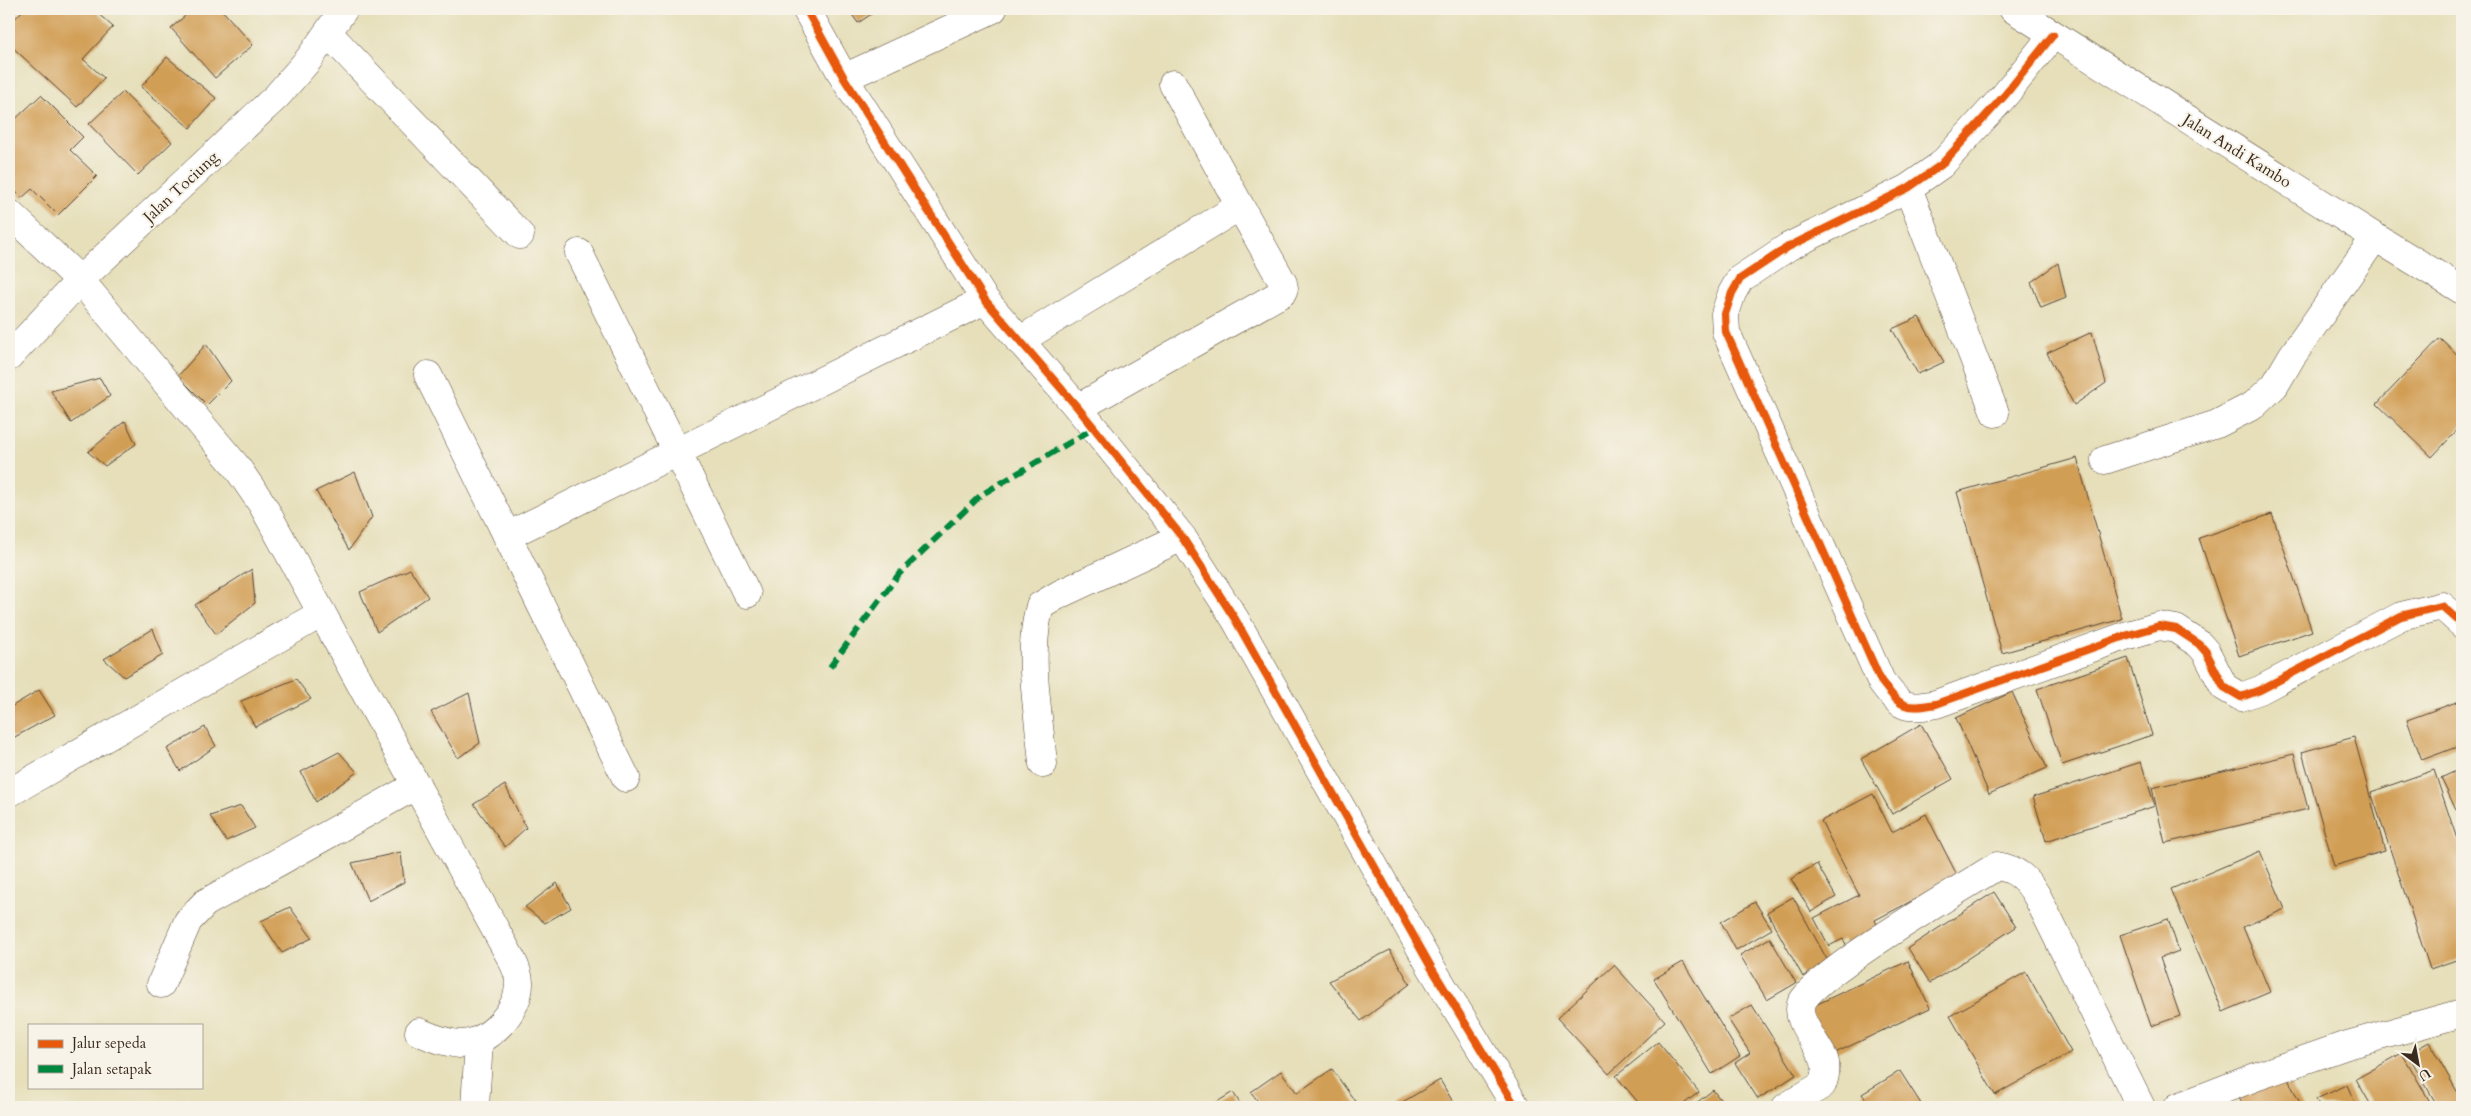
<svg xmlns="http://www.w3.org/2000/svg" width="2471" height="1116" font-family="Cardo,serif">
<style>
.building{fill:#d19e55}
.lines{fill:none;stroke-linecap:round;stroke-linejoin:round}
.street-casing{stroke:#554535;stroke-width:29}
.secondary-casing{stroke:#554535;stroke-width:29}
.street{stroke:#fff;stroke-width:28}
.secondary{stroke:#fff;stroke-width:28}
.quiet{stroke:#00873e;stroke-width:6;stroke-dasharray:12 6;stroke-linecap:butt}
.cycleway-casing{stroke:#f7f3e8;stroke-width:11}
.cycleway{stroke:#e8590c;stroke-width:8}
.labels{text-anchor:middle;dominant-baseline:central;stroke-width:4;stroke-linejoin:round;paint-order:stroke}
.street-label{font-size:16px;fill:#3b2a1e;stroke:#f7f3e8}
</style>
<rect width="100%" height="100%" fill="#f7f3e8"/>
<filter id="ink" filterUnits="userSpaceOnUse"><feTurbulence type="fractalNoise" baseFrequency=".02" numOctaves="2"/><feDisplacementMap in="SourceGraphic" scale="10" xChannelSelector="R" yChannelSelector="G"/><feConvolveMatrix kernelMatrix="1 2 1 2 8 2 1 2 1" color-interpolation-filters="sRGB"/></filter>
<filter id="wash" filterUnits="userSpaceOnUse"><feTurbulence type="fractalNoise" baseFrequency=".0096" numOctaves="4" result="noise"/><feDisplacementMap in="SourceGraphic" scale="20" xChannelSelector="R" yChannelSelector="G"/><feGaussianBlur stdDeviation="1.12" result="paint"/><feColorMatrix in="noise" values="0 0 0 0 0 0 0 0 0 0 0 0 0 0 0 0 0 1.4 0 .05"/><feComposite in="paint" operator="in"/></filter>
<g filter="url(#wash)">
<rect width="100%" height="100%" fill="#e6dfba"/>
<g id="blocks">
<g class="building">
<polygon points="24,9 93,9 113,27 83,59 104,78 77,107 9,44 9,25"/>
<polygon points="193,9 221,9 253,45 215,78 171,28"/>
<polygon points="848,9 879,9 858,23"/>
<polygon points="167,57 216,98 190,128 141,87"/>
<polygon points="123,92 172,142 138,175 89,124"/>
<polygon points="41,95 83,137 70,150 97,176 58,215 32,189 22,198 9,185 9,125"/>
<polygon points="2058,263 2066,298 2041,308 2031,282"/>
<polygon points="1919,317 1944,362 1918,374 1892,329"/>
<polygon points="2092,332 2106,383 2074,405 2047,353"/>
<polygon points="2440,338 2462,359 2462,425 2432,457 2377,404"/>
<polygon points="206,344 231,381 207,405 178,376"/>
<polygon points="100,378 110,396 71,423 51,391"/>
<polygon points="125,421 136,444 105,466 88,452"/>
<polygon points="2077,458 2122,619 2002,653 1957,492"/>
<polygon points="355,472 372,517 349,550 316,491"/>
<polygon points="2272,514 2312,631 2239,656 2199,538"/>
<polygon points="252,569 255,603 216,634 195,605"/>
<polygon points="410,569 428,597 377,632 360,592"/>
<polygon points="153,629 163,655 124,677 104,659"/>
<polygon points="2128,658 2152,735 2062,765 2037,689"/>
<polygon points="296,679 311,699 255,727 241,701"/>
<polygon points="39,690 55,715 13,738 9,733 9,708"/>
<polygon points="2012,692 2047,768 1989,794 1956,718"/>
<polygon points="469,693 480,743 458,758 431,712"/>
<polygon points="2462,700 2462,745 2422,760 2407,720"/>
<polygon points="1921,724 1953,779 1892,814 1861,759"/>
<polygon points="205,727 216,746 180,771 167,749"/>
<polygon points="2354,737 2385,851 2334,866 2302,752"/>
<polygon points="339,752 357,772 316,802 301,772"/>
<polygon points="2294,754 2308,809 2165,843 2152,788"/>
<polygon points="2141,762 2155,806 2046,841 2033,797"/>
<polygon points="2462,768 2462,807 2456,810 2441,778"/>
<polygon points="2434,770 2462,854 2462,958 2430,969 2371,792"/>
<polygon points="505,785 526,828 505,847 474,804"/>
<polygon points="1873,794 1892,832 1926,814 1958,877 1875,920 1880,931 1848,948 1843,939 1829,946 1814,918 1859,895 1821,821"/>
<polygon points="241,806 255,828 226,841 210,816"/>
<polygon points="2260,851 2285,909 2243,927 2270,992 2223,1012 2171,889"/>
<polygon points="401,852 404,882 368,901 352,863"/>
<polygon points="1817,864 1836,897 1811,912 1791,879"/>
<polygon points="557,883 571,908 545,923 525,907"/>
<polygon points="1994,892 2016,927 1930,983 1908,948"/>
<polygon points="1793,897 1829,963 1803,977 1767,912"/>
<polygon points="1755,902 1772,929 1736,950 1721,922"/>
<polygon points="290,907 312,938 282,953 261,921"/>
<polygon points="2168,919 2179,951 2160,958 2180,1016 2151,1026 2120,935"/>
<polygon points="1770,938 1796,983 1767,1000 1740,955"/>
<polygon points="1390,950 1410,984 1361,1021 1329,981"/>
<polygon points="1908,961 1930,1008 1831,1055 1809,1008"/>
<polygon points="1683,962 1740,1056 1712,1074 1654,979"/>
<polygon points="1614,965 1665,1021 1609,1074 1557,1018"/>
<polygon points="2026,972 2071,1052 1995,1095 1950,1016"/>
<polygon points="1752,1005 1796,1075 1758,1099 1735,1063 1750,1053 1728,1019"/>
<polygon points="1658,1042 1699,1092 1680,1107 1642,1107 1616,1076"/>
<polygon points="2429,1042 2462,1100 2462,1107 2438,1107 2408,1054"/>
<polygon points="2402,1053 2433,1107 2372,1107 2356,1079"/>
<polygon points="1332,1069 1359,1107 1262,1107 1251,1092 1281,1071 1297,1093"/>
<polygon points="1900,1071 1923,1107 1871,1107 1862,1094"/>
<polygon points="2284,1071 2302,1107 2244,1107 2237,1094"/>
<polygon points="1440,1080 1456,1107 1394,1107"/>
<polygon points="2347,1085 2357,1107 2320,1107 2316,1099"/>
<polygon points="1713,1090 1726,1107 1691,1107"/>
<polygon points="1233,1092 1242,1107 1209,1107"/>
</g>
</g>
</g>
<g filter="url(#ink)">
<use href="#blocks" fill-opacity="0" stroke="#554535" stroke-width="1"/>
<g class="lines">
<defs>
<g id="street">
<polyline points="806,9 844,78 985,300 1078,408 1182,537 1235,619 1431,967 1516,1107"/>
<polyline points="328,33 520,235"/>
<path d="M2053,35l-48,60 -64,70 -33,23 -120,59 -48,32 -8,14 -7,21 1,18 155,349c20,26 22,29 55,23l189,-68 34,-10 17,3 23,15 7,8 18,35 17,10 19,-7 141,-74 41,-10 20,18"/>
<polyline points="844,78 993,9"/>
<polyline points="1908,188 1995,413"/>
<path d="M9,213l71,67 156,186 26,38 250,456c3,6 7,15 7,22 1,28 -30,62 -59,62 -14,-1 -27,-6 -41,-12"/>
<polyline points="579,253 747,594"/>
<polyline points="1019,341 1240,206 1173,84"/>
<polyline points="428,375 626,778"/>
<polyline points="1078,408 1282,293 1284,288 1283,283 1240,206"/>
<polyline points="2105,460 2217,424 2254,405 2275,385 2292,356 2375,237"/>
<polyline points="507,536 985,300"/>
<path d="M1043,764c-4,-51 -17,-108 -3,-158l20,-12 122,-57"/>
<polyline points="9,793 322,613"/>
<polyline points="161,984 188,921 205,903 417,785"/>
<polyline points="475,1107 479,1041"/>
<path d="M1786,1107l36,-22c3,-8 5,-18 2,-26 -6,-14 -29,-40 -23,-55 12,-30 161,-116 196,-138 20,3 30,13 40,30l104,211"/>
</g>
<g id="secondary">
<polyline points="2013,9 2375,237 2462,290"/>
<polyline points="9,357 80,280 277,96 309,59 344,9"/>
<polyline points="2178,1107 2258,1076 2344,1046 2462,1013"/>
</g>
</defs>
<use href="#street" class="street-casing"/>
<use href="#secondary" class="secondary-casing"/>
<use href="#street" class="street"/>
<use href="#secondary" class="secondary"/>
<polyline class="quiet" points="830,667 899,574 981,495 1094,428"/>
<defs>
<g id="cycleway">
<polyline points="806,9 844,78 985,300 1078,408 1182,537 1235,619 1431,967 1516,1107"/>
<path d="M2053,35l-48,60 -64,70 -33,23 -120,59 -48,32 -8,14 -7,21 1,18 155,349c20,26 22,29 55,23l189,-68 34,-10 17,3 23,15 7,8 18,35 17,10 19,-7 141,-74 41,-10 20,18"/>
</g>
</defs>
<use href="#cycleway" class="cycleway-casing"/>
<use href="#cycleway" class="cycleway"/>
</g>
</g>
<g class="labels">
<g class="street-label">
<text transform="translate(2237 151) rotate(32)">Jalan Andi Kambo</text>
<text transform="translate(181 187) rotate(-43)">Jalan Tociung</text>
</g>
</g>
<rect width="2471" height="1116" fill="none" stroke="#f7f3e8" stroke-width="30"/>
<rect x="28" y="1024" width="175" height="65" fill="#f7f3e8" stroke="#aca397"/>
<rect x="38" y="1040" width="25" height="8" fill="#e8590c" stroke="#aca397"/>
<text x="72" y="1048" font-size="15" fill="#3b2a1e">Jalur sepeda</text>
<rect x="38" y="1065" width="25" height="8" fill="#00873e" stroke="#aca397"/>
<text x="72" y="1074" font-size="15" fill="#3b2a1e">Jalan setapak</text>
<g transform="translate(2418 1064) rotate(148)" stroke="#f7f3e8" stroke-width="4" paint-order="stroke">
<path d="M0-4L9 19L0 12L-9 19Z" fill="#3b2a1e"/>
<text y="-8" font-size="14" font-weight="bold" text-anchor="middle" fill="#3b2a1e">U</text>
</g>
</svg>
